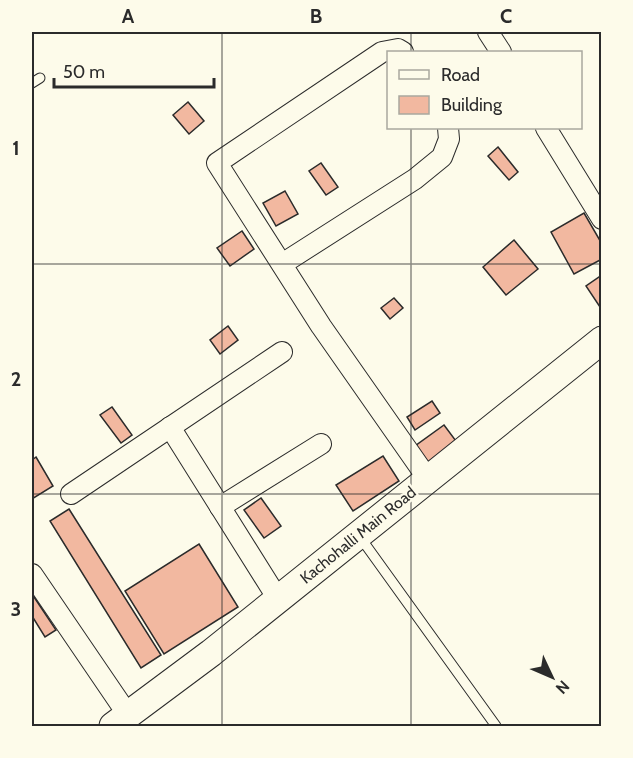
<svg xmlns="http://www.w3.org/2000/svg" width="633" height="758" font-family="Cabin,sans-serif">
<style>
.building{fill:#f2b8a0;stroke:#2b2b2b;stroke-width:1.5}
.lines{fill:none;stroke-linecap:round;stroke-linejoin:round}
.lane-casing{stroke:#2b2b2b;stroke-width:11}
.street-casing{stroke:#2b2b2b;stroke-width:22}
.secondary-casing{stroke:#2b2b2b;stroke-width:29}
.lane{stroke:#fdfbea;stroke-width:9}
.street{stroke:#fdfbea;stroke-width:20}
.secondary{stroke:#fdfbea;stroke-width:27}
.grid{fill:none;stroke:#2b2b2b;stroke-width:1.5;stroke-opacity:0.55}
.labels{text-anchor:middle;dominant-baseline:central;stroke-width:4.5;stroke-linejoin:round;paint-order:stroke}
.street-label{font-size:16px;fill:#2b2b2b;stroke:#fdfbea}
.neatline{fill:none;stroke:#2b2b2b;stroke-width:2}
.grid-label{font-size:20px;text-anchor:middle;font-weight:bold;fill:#2b2b2b}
</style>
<rect width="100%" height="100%" fill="#fdfbea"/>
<g class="building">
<polygon points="188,102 204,121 189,134 173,115"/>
<polygon points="498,147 518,172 509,180 488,156"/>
<polygon points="321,163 338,187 326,195 309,171"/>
<polygon points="285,191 298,214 276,226 263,203"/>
<polygon points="584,213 602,244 602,259 574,274 551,232"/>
<polygon points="242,231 254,249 230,266 217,248"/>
<polygon points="514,240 538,269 506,295 483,267"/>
<polygon points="602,275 602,310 586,286"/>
<polygon points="394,298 403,308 390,319 381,308"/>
<polygon points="228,326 238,340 220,354 210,340"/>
<polygon points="432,401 440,413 415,430 407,417"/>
<polygon points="112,407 132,435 121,443 100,415"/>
<polygon points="444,425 456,441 427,463 415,446"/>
<polygon points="383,456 399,481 353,511 336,485"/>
<polygon points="36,457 53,486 32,499 32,460"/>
<polygon points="261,498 281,526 264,538 244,510"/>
<polygon points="69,509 161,655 141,668 50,521"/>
<polygon points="199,544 238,607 164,654 125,591"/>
<polygon points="32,594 56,630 45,637 32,616"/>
</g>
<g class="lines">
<defs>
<g id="lane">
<polyline points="32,83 40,78"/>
<polyline points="360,537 496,726"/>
</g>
<g id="street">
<polyline points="488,32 501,52"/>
<polyline points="403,52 398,49 382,52 217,163 321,326 428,479"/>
<polyline points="546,128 602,219"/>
<polyline points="282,264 415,179 442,157 449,139 448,128"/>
<polyline points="170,427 278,599"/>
<polyline points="71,494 282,352"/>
<polyline points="220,507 321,444"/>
<polyline points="32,574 128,715"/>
</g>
<polyline id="secondary" points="113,726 211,653 602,340"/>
</defs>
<use href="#lane" class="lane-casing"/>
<use href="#street" class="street-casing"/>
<use href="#secondary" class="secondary-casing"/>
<use href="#lane" class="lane"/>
<use href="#street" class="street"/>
<use href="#secondary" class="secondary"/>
</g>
<path class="grid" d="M222,32v694M411,32v20M411,128v598M32,264h570M32,494h570"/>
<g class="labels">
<g class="street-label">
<text transform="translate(358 535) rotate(-39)">Kachohalli Main Road</text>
</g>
</g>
<rect width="633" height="758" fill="none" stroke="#fdfbea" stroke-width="66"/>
<rect x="387" y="51" width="195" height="78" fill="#fdfbea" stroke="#a9a89e" stroke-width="1.5"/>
<rect x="399" y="70" width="30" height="9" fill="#fdfbea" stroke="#a9a89e" stroke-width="1.5"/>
<text x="441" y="81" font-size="18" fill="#2b2b2b">Road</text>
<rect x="399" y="96" width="30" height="18" fill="#f2b8a0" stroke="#a9a89e" stroke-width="1.5"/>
<text x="441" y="111" font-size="18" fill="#2b2b2b">Building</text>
<g transform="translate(552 677) rotate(134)" stroke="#fdfbea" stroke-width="4.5" paint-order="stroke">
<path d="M0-4.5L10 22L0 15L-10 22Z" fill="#2b2b2b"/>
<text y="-9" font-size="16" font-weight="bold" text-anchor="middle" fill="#2b2b2b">N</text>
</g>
<path d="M54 78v9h160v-9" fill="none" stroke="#2b2b2b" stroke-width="3"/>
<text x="63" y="78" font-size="18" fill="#2b2b2b" stroke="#fdfbea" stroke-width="4.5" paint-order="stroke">50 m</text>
<rect x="33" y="33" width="567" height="692" class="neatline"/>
<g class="grid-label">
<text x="128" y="23">A</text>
<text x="316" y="23">B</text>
<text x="506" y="23">C</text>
<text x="16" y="155">1</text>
<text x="16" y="386">2</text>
<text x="16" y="616">3</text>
</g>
</svg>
